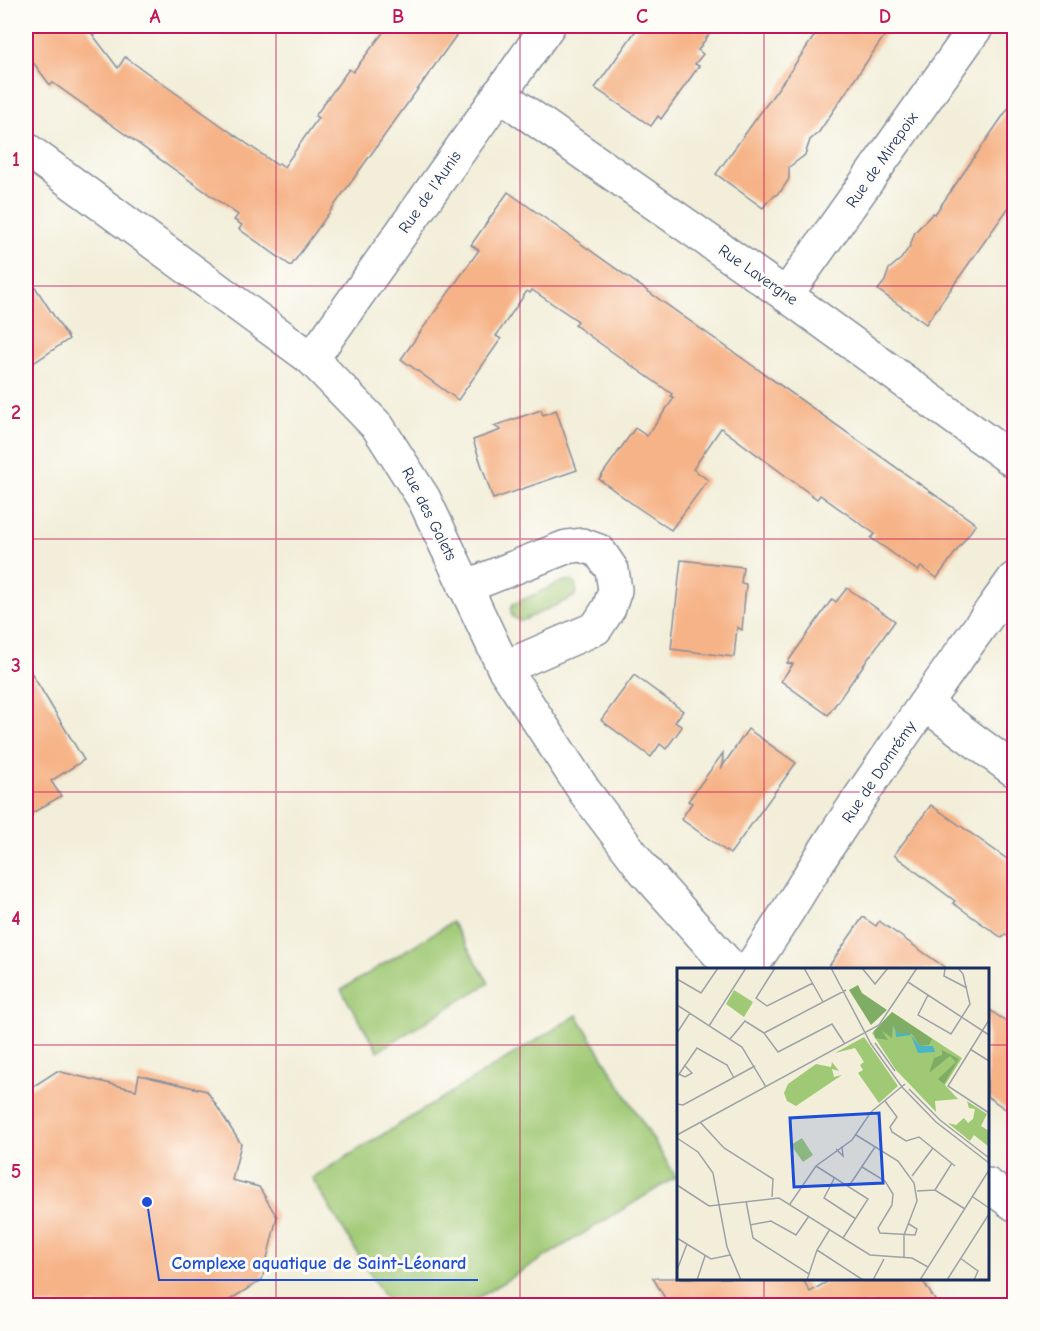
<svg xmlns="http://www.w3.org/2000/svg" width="1040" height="1331" font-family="'Comic Neue',sans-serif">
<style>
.green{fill:#a0c975;stroke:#5e7c6a;stroke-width:1.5}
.building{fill:#f6b387}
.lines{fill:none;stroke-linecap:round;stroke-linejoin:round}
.minor-casing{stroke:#868e9c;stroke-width:36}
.minor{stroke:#fff;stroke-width:33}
.grid{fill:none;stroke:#c2185b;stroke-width:1.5;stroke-opacity:0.55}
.labels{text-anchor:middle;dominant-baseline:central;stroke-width:6;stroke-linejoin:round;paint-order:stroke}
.street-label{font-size:16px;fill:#1b2f5e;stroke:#fdfcf7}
.inset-road{fill:none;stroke:#9ca2a8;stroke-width:1.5}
.view{fill:#1d4ed8;fill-opacity:0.15;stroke:#1d4ed8;stroke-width:3}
.inset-edge{fill:none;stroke:#1b2f5e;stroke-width:3}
.leader{fill:none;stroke:#1d4ed8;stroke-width:2}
.callout-dot{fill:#1d4ed8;stroke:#fdfcf7;stroke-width:2}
.callout-label{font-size:18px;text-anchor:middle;font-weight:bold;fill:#1d4ed8;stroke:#fdfcf7;stroke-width:6;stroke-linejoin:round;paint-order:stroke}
.neatline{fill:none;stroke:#c2185b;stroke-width:2}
.grid-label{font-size:20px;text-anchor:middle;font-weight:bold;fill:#c2185b}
</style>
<rect width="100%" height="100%" fill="#fdfcf7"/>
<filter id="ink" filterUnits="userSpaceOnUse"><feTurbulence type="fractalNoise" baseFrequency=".0167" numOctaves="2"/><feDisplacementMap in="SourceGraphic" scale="12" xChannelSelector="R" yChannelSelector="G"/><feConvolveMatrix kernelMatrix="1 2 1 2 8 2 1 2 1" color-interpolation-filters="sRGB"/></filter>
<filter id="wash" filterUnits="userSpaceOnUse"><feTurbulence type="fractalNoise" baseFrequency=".008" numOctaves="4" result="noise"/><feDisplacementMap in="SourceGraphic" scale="24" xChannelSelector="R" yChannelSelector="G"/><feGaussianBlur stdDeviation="1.35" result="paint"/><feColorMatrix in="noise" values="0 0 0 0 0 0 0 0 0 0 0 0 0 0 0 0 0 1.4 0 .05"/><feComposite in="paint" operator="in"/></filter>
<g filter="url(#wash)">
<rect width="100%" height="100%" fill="#f2eed9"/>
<g class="green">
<polygon points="564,581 571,581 575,584 577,592 574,597 524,620 519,621 512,616 511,609 513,604"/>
<polygon points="452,922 489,983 378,1051 341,990"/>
<polygon points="577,1015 676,1177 466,1305 389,1305 312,1178"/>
</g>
<g id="blocks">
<g class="building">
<polygon points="26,26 86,26 118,68 125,57 277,165 279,163 284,167 318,118 315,116 349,69 353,72 388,26 463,26 291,266 239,229 242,225 234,220 238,215 53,83 50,85 26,53"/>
<polygon points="639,26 715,26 698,50 703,54 695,64 699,66 661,119 658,116 651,126 595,88"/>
<polygon points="821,26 891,26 819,132 810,140 805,155 789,167 789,179 781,191 768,201 763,208 716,174 785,79"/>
<polygon points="1014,100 1014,200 926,324 878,290 885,281 889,269 901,259 910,246 915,232 933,213 935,214"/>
<polygon points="508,192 976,524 937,578 921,567 918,571 871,538 875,534 820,495 817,499 721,428 693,469 708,480 671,530 634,505 599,479 635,428 647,436 674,398 671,396 672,394 591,337 575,325 578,321 532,290 530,293 527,291 496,336 501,339 458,400 401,359 479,250 471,245"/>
<polygon points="26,273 69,339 26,368"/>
<polygon points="541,410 543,415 556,410 577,470 493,499 473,440 501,430 494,426"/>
<polygon points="681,560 743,567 741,583 746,584 742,630 737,627 734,657 671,649"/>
<polygon points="847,588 895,621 828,715 781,681 793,664 787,663 832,599 836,602"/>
<polygon points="26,664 84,760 51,781 61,796 26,817"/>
<polygon points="634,675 683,711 675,722 682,727 666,749 660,744 651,757 601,720"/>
<polygon points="748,729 796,763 730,854 681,819 692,803 688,801 723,753 722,767"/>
<polygon points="931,805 1014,864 1014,941 1005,934 1002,938 953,903 955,901 894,855"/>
<polygon points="863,917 876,926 879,921 947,969 827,969"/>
<polygon points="987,1008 1014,1027 1014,1115 987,1096"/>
<polygon points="57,1071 136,1090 139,1075 207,1091 241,1144 232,1180 259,1187 277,1217 262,1280 221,1305 26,1305 26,1091"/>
<polygon points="653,1278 802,1278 810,1292 833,1278 921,1278 938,1305 669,1305"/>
</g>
</g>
</g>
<g filter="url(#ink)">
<use href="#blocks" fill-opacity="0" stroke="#868e9c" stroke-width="1.5"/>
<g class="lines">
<defs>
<g id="minor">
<polyline points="499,94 786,295 1014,461"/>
<polyline points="26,149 312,359 378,427 424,499 504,668 585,792 644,870 733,970"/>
<polyline points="786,295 977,26"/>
<polyline points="312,359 548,26"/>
<polyline points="465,587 566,547 582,545 599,551 612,570 615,590 609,608 596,628 504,668"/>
<polyline points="925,704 1014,770"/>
<path d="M749,970c29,-41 53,-83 79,-124 59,-91 123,-179 186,-267"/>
<polyline points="988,1185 1014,1204"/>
</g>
</defs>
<use href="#minor" class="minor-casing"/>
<use href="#minor" class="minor"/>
</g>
</g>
<path class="grid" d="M276,26v1280M520,26v1280M764,26v944M26,286h988M26,539h988M26,792h988M26,1045h652M988,1045h26M764,1278v28"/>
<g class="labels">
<g class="street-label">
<text transform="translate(882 160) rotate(-55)">Rue de Mirepoix</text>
<text transform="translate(430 192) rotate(-55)">Rue de l'Aunis</text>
<text transform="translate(758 275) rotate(35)">Rue Lavergne</text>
<text transform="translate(429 514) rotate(63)">Rue des Galets</text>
<text transform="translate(879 772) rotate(-56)">Rue de Domrémy</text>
</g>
</g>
<g transform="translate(677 968)">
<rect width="312" height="312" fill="#f2eed9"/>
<path d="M57,22l19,12 -9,15 -18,-13zM215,44l70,46 -17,27 13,14 -23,2 1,11 -40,-42 -24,-37zM187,69l34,49 -19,17 -21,-30 5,-3 -3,-5 4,-3 -9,-14 -20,5zM155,94l7,9 -7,-2 2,8 8,-2 -46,31 -9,-5 -3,-8 4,-9 28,-20 15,3zM290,133l20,13 -6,12 8,5v16l-15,-12 -4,6 -22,-18 8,2 8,-7 4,5 5,-4 2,-10 -6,-1zM125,170l11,17 -10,7 -12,-17z" fill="#a0c975"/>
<path d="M181,17l4,8 25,17 -16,15 -22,-35zM215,44l40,27 -3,6 -9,1 -8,-12h-14l-5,-8 -1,12 -10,-7 6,9 -13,-2 -1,-7zM265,82l17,9 -15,25 -6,-5 18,-17 -6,-6 -21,17 5,-15 8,-3z" fill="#80ad66"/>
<path d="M218,58l3,8 11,-1 11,13h13l2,6 -17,1 -7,-18 -15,2z" fill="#4ab5c7"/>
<path class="inset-road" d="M98,0l-19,30 11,8 46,-23M127,0l19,34M154,0l40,76 31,43 34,35 53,41M185,0l13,16 13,-16M268,0l-1,8 23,12M0,11l24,14 17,-25M231,14l81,53M251,27l-10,20 33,19 19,-30 -7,-30 -5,-6M0,37l65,42 24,40M312,52l-41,66 41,27M32,58l37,-58M0,65l13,-20M87,65l82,-43M53,71l15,-18 19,12 14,19 54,-28 13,20M198,75l20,28M293,81l19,12M2,106l6,3 7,-4 -8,-8M0,109l20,-29 30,17 7,13M232,121l31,31 49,38M208,133l12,16 -7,10 2,5 14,9 13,-4 36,29M0,136l6,1 72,-39M23,154l24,26 49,31 -1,18M0,167l202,-110 38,-57M179,167l42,26 16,22 3,18 -13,34v23M0,170l21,14 15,21 14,74 14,33M159,181l7,7 -1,-10M139,198l52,33 -25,39M185,199l23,14 8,13 -1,11 -14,23 2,5 35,2 2,-6 -8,-5M235,208l21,-28M158,209l-11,21 32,21M0,217l32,21 70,-8 91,57 42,3 16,9M172,218l26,-39M258,222l17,-27M240,223l18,-1 30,19M296,229l16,11M69,233l7,37 56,36M113,236l26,-38 36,-26 19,-28 34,-28M73,257l21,-4 25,14 13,-19M0,270l34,21 19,-4M140,282l46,30M283,290l18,13 -4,9M0,302l10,-26M20,312l8,-24M130,312l10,-30 13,-21M196,312l11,-21M243,312l69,-110M270,312l42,-66"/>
<path class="view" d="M202,145l4,70 -89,4 -4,-69z"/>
<rect width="312" height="312" class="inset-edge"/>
</g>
<path class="leader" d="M147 1202L159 1280H478"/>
<circle class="callout-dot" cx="147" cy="1202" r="6"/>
<g class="callout-label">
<text x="319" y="1269">Complexe aquatique de Saint-Léonard</text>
</g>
<rect width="1040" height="1331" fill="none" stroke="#fdfcf7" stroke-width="66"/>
<rect x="33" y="33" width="974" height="1265" class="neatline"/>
<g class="grid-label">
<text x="155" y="23">A</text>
<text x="398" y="23">B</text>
<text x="642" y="23">C</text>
<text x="885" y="23">D</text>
<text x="16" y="166">1</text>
<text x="16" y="419">2</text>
<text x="16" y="672">3</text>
<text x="16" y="925">4</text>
<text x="16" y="1178">5</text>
</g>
</svg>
